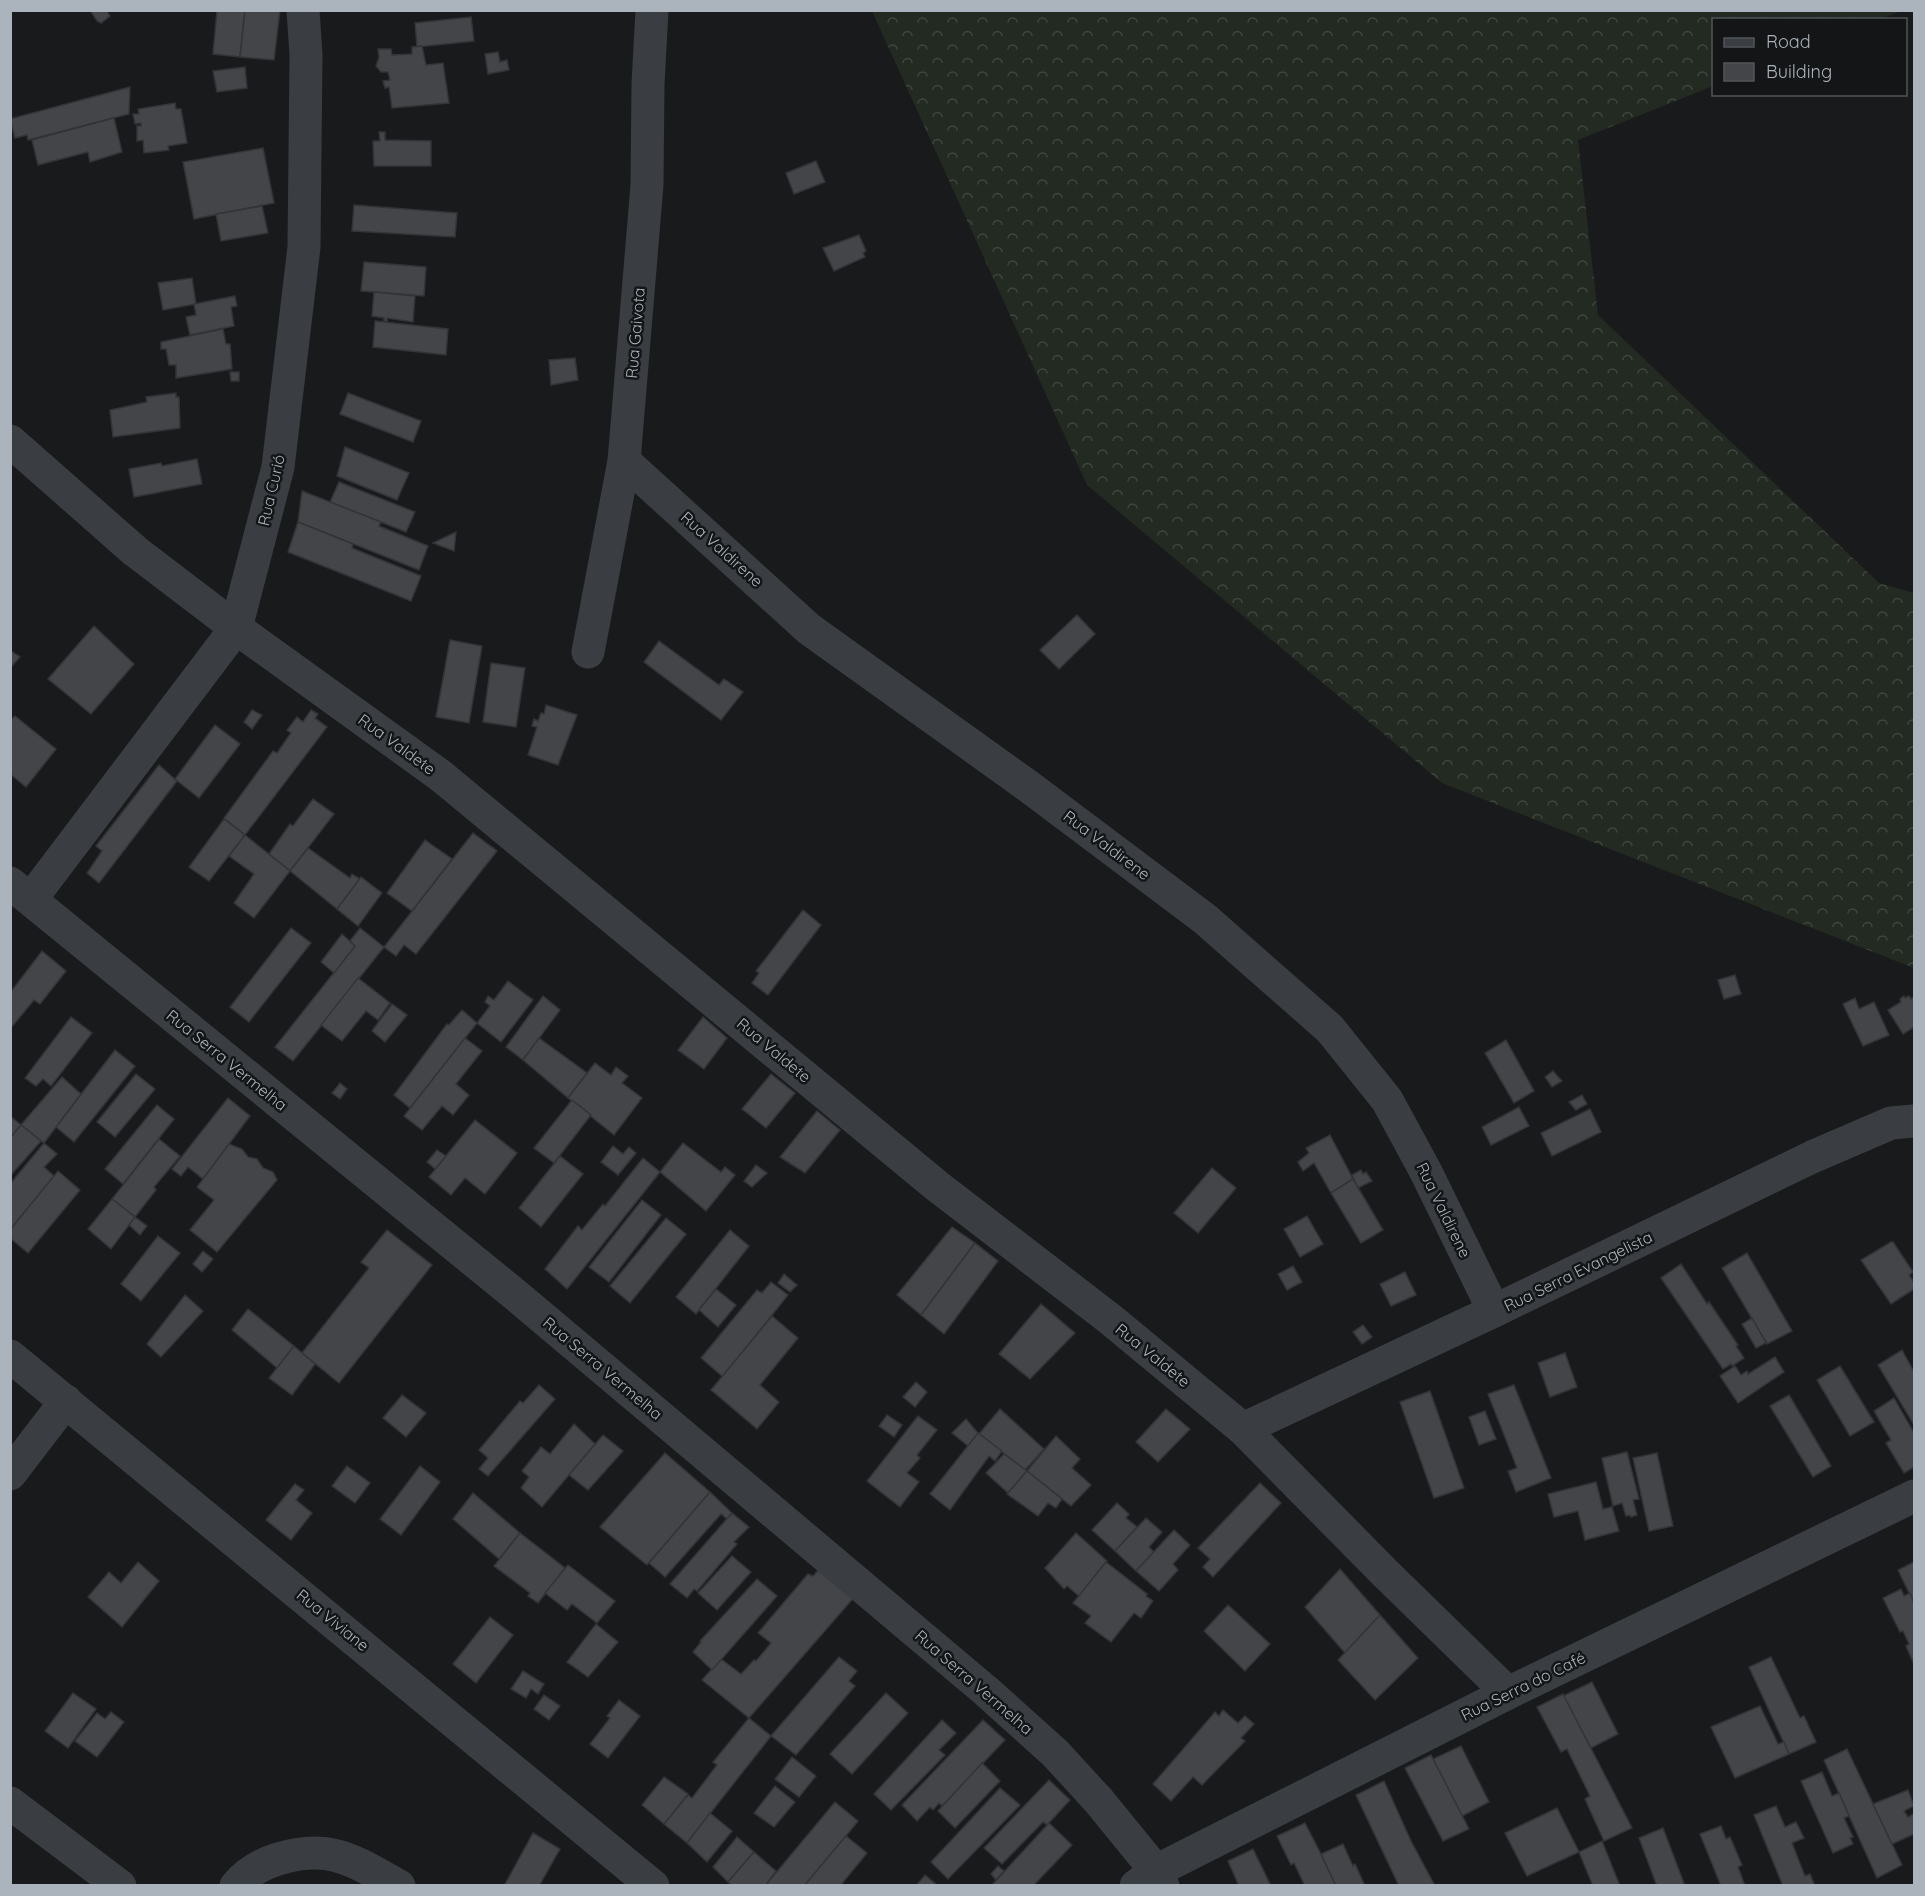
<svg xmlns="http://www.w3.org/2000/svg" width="1925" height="1896" font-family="Quicksand,sans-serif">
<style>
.forest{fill:url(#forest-crowns)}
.building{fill:#434549;stroke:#333438;stroke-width:1.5}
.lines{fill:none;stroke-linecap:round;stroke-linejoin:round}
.minor{stroke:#3a3d41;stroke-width:33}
.labels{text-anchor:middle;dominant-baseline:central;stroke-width:5;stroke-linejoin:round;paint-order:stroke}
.street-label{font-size:16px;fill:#abb4bc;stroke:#141517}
</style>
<defs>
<pattern id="forest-crowns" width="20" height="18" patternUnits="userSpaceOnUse" patternTransform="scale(1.5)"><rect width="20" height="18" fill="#222a21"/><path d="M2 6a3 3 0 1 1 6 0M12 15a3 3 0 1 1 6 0" fill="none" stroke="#3f463f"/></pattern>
</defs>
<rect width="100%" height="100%" fill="#191a1c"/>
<polygon class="forest" points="872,11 1902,11 1879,19 1714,20 1713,86 1578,140 1598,315 1879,583 1914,593 1914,968 1442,783 1087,485"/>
<g class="building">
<polygon points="90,10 106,10 110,16 101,23 97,21"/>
<polygon points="217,10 245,10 240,57 213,54"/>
<polygon points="245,10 280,10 274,60 240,57"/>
<polygon points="471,17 474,41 417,47 415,23"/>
<polygon points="422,46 426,65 443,63 449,103 392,108 389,87 385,88 383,81 390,80 388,72 381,72 376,66 379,57 378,49 391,49 392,55 412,54 412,47"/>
<polygon points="498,52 500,62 507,60 509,70 488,74 485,54"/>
<polygon points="245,67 247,88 217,92 213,71"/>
<polygon points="130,87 129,114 28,140 27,135 15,138 10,119"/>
<polygon points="175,103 176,109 181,109 187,143 168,146 169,150 144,153 143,140 137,141 137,126 141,126 141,123 135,124 133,114 139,114 138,109"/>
<polygon points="114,118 122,152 90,162 88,152 38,165 32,140"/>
<polygon points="379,132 385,132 385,140 431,141 431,166 374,166 373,141 380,141"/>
<polygon points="263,148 274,203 194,219 183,162"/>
<polygon points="816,161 825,182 794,194 786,173"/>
<polygon points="354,205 457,213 455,237 352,231"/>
<polygon points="262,206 268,233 221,241 216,214"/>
<polygon points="859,235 866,251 863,253 865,257 834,271 823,248"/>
<polygon points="364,262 426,267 424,296 361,291"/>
<polygon points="192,278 196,304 163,310 158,283"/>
<polygon points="374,292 415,296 413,322 387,318 387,322 384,322 384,318 372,316"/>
<polygon points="235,296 237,306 231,307 234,326 190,335 186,317 196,315 194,304"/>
<polygon points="375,321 448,329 446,355 373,347"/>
<polygon points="223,329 226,344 230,344 232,369 176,378 176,365 169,365 166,349 161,349 161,342"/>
<polygon points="575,358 578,380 551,385 549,360"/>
<polygon points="230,372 239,372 239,381 231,381"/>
<polygon points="176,393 176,397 179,397 180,428 113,437 110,410 147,402 146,397"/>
<polygon points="348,393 421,421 413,442 340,414"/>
<polygon points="345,447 409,473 397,500 337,476"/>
<polygon points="197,459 202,484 134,497 129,469 161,463 162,466"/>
<polygon points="339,482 415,512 406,532 330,502"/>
<polygon points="302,491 381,522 379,526 428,546 419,570 298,522"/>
<polygon points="298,522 353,544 352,548 421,576 411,601 288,552"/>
<polygon points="456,532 454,551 433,543"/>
<polygon points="1077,615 1095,634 1059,669 1040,650"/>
<polygon points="94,626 134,664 91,714 48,679"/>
<polygon points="450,640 482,646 469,723 436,717"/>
<polygon points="659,641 719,685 724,679 743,692 721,720 644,662"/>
<polygon points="10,650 20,657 10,668"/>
<polygon points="491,663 525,668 516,727 483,722"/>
<polygon points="546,705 577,715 558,765 528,755 537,727 532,726 534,719 538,721 541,713 544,714"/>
<polygon points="252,710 262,715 252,729 244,722"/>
<polygon points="311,710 318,714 315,718 327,727 245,835 224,818 273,751 277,753 291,733 287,730 297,717 303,722"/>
<polygon points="15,716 56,749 26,787 10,774 10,721"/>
<polygon points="215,725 240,744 199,798 175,779"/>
<polygon points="159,765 177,781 99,883 87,873 102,851 96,846"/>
<polygon points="313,799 334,814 290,871 269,854 290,824 293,826"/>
<polygon points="224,819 245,835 209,881 189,867"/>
<polygon points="473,833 497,851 416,954 404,945 396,956 384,947"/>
<polygon points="245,835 290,871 254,918 234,903 254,874 229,856"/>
<polygon points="425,840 452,859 412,911 387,893"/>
<polygon points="308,848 350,878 352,874 360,879 337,909 290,871"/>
<polygon points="361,877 382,893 358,926 337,909"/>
<polygon points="803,910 821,925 768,995 752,983 759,973 756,971"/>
<polygon points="291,928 311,943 249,1022 230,1007"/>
<polygon points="360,928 384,947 293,1061 275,1047 355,946 350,941"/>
<polygon points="342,934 355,946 334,973 321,962"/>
<polygon points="42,951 66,971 40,1004 34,1000 10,1029 10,993"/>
<polygon points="1735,975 1741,994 1724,999 1718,980"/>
<polygon points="358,978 390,1003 378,1020 366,1011 342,1041 321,1025"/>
<polygon points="508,981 533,1000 501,1042 477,1023 490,1006 485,1002 488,996 494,1000"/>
<polygon points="543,996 560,1010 523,1060 506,1047"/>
<polygon points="1904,996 1905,998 1909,996 1911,999 1914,997 1914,1027 1903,1034 1888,1010 1901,1002 1900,999"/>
<polygon points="1855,998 1859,1009 1874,1002 1889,1035 1863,1046 1843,1004"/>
<polygon points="392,1004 407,1015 385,1042 372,1031"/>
<polygon points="462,1010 477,1023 410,1108 394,1095 447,1024 449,1025"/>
<polygon points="71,1017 92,1033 51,1086 43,1079 36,1086 25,1078"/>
<polygon points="703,1017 727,1038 704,1069 678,1050"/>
<polygon points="465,1038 482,1051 456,1084 469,1095 453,1115 442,1106 422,1130 404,1116"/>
<polygon points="539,1038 587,1073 568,1098 523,1060"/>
<polygon points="1506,1040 1534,1091 1514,1103 1485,1053"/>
<polygon points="115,1050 135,1066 74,1142 56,1127"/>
<polygon points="595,1063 611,1075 616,1067 628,1076 622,1083 642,1098 614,1135 568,1098"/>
<polygon points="1553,1071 1562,1081 1552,1087 1545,1077"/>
<polygon points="136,1074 155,1089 115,1137 97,1122"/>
<polygon points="771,1074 795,1093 766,1128 742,1109"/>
<polygon points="62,1077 81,1094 44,1143 21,1125"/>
<polygon points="340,1083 347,1089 340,1099 332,1093"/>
<polygon points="1582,1095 1587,1104 1576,1110 1569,1102"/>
<polygon points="228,1098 250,1116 203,1179 188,1167 181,1176 172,1169"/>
<polygon points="572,1100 591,1115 554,1163 534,1148"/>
<polygon points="157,1105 174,1119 123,1184 105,1169"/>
<polygon points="1519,1107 1529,1126 1491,1145 1482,1127"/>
<polygon points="1590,1109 1601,1132 1552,1156 1541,1133"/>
<polygon points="817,1111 840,1130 805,1173 780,1157"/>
<polygon points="10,1116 21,1125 10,1138"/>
<polygon points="475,1120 517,1153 485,1194 465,1178 451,1195 429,1177"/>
<polygon points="21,1125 41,1141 10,1176 10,1138"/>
<polygon points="1330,1135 1353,1179 1331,1193 1314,1163 1303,1171 1298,1162 1309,1153 1306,1148"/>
<polygon points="159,1139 180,1156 154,1187 156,1190 135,1217 112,1199"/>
<polygon points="44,1143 57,1154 44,1167 54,1176 10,1230 10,1184"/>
<polygon points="683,1143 721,1172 725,1167 735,1175 706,1211 660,1172"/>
<polygon points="229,1144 242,1149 248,1157 257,1159 263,1168 273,1172 277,1180 217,1252 190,1230 214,1200 197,1187"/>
<polygon points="613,1146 623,1154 629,1147 636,1153 618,1175 601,1162"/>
<polygon points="437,1150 446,1156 435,1169 427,1162"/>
<polygon points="560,1156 583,1174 541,1227 519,1208"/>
<polygon points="643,1158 660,1172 567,1289 545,1269 578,1226 582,1230 603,1204 605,1206"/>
<polygon points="756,1165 767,1173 752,1187 744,1181"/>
<polygon points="1212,1168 1236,1188 1198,1233 1174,1213"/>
<polygon points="1361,1170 1363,1174 1366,1172 1372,1181 1358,1188 1352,1175"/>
<polygon points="58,1171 80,1190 28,1253 10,1238 10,1230"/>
<polygon points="1353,1179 1383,1230 1361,1243 1331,1193"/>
<polygon points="112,1199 135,1217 111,1249 88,1229"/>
<polygon points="642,1200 661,1215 609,1282 589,1267"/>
<polygon points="1307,1216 1323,1244 1300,1257 1284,1229"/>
<polygon points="135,1217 147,1226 140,1235 129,1225"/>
<polygon points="666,1218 686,1234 630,1303 610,1286"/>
<polygon points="952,1227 975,1243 921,1315 897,1295"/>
<polygon points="387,1230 432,1265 339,1383 302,1353 369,1268 361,1262"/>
<polygon points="730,1230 749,1246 696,1314 676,1297"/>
<polygon points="158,1236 180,1253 141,1301 121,1284"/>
<polygon points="1891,1242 1893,1242 1913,1272 1909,1275 1914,1283 1914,1289 1891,1304 1861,1260"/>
<polygon points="975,1243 998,1261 944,1334 921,1315"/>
<polygon points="203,1251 213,1259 202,1272 193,1264"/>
<polygon points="1747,1253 1792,1331 1767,1344 1722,1268"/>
<polygon points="1681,1264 1707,1304 1709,1302 1738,1345 1736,1346 1744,1358 1732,1366 1731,1364 1723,1369 1661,1278"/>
<polygon points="1293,1266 1302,1282 1287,1290 1278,1274"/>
<polygon points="1405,1272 1416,1295 1391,1306 1380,1284"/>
<polygon points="784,1274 797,1285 790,1292 778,1283"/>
<polygon points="771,1282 788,1295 723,1377 701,1358 757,1290 762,1293"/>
<polygon points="716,1289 736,1305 718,1327 699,1310"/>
<polygon points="185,1295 203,1311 161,1357 147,1344"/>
<polygon points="1041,1304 1075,1333 1030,1379 999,1354"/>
<polygon points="248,1309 294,1346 277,1368 232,1330"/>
<polygon points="772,1316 798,1338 760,1385 779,1402 757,1429 711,1390"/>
<polygon points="1752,1318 1766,1343 1756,1348 1742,1324"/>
<polygon points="1363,1325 1372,1337 1362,1344 1353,1332"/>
<polygon points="294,1346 315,1364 292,1395 269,1378"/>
<polygon points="1902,1350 1914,1372 1914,1425 1878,1365"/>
<polygon points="1565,1353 1577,1387 1550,1397 1538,1363"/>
<polygon points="1775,1357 1784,1372 1738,1403 1720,1376 1735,1366 1741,1375 1747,1371 1748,1374"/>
<polygon points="1840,1366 1874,1422 1850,1436 1817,1380"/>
<polygon points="916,1382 927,1392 915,1407 903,1397"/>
<polygon points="539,1385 555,1399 488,1476 479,1469 488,1458 479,1450 520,1401 523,1403"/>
<polygon points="1514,1385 1551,1478 1516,1492 1508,1471 1517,1468 1488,1394"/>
<polygon points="1430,1391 1464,1488 1434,1498 1400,1402"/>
<polygon points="402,1395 426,1413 406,1437 383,1418"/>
<polygon points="1789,1395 1831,1466 1813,1477 1770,1406"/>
<polygon points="1894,1398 1914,1433 1914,1467 1904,1473 1886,1443 1891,1440 1874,1411"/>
<polygon points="1000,1409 1044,1449 1025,1470 979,1434"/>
<polygon points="1166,1409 1190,1429 1158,1462 1136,1442"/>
<polygon points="1485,1411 1496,1439 1479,1445 1469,1417"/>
<polygon points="887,1415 902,1425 894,1437 879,1426"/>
<polygon points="918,1416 937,1430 917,1455 920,1458 907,1473 919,1482 900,1507 867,1481"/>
<polygon points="966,1419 978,1433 968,1446 952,1433"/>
<polygon points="574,1424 595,1444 542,1507 521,1488 529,1477 522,1471 541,1447 550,1454"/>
<polygon points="978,1433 1002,1451 995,1461 989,1456 950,1510 930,1494"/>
<polygon points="603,1435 623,1451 588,1490 569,1475"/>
<polygon points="1056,1436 1080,1459 1072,1468 1091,1485 1071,1506 1027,1471"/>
<polygon points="1627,1452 1639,1499 1633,1500 1637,1515 1631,1517 1630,1515 1626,1516 1622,1503 1613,1506 1602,1458"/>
<polygon points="665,1453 710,1492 647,1565 600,1527"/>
<polygon points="1657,1453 1673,1526 1649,1531 1633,1458"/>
<polygon points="1004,1454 1027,1471 1008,1493 986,1473"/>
<polygon points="347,1466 370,1483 355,1503 332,1486"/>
<polygon points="420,1466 440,1482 401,1535 380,1519"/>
<polygon points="1027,1471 1062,1499 1056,1508 1048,1503 1038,1516 1007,1494"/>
<polygon points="1596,1482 1603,1509 1612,1507 1619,1531 1585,1540 1578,1511 1554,1517 1548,1494"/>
<polygon points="1260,1483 1281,1503 1213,1577 1203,1567 1210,1559 1198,1548"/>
<polygon points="295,1484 304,1490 296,1500 312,1513 291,1540 266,1520"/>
<polygon points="710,1492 732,1513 727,1519 721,1514 665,1577 649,1563"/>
<polygon points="473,1493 520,1533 499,1559 453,1519"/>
<polygon points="1117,1503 1129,1514 1126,1518 1137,1527 1115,1551 1092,1530"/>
<polygon points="732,1513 749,1527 734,1542 737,1544 697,1591 694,1589 687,1598 670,1584"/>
<polygon points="1146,1518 1162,1532 1149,1547 1154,1552 1136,1571 1115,1551"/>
<polygon points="1174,1530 1190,1545 1173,1564 1178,1570 1159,1591 1136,1571"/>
<polygon points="520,1533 565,1568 538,1603 528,1596 530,1593 494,1566"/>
<polygon points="1076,1533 1107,1561 1079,1596 1067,1586 1064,1589 1045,1568"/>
<polygon points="732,1556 751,1572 717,1610 698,1593"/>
<polygon points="138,1562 159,1581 122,1627 88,1597 109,1572 121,1583"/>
<polygon points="1106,1562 1147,1594 1146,1596 1153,1601 1141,1618 1134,1613 1111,1642 1085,1623 1091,1616 1073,1603"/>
<polygon points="1914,1562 1914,1603 1898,1570"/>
<polygon points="824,1564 857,1594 749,1718 702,1680 721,1659 741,1674 754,1660 756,1661 771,1643 758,1633 808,1574 813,1576"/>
<polygon points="568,1565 615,1601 597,1623 572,1604 567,1610 545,1593"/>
<polygon points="1340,1569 1380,1615 1345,1653 1305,1607"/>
<polygon points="757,1579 777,1596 712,1670 693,1652 701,1642 700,1641"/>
<polygon points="1901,1589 1904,1596 1910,1593 1914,1603 1914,1664 1906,1646 1909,1644 1903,1631 1900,1632 1883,1598"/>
<polygon points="1228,1605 1270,1644 1245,1671 1204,1631"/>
<polygon points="1380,1615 1418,1658 1375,1700 1338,1660"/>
<polygon points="490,1617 513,1635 476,1683 453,1664"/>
<polygon points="596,1624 618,1642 588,1677 567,1662"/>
<polygon points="839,1657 857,1671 849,1681 855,1686 796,1755 771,1736"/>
<polygon points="1771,1657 1800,1718 1804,1716 1816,1742 1789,1754 1749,1667"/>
<polygon points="523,1671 544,1684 538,1694 531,1689 526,1698 511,1689"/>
<polygon points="1592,1682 1618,1734 1591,1748 1563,1696"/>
<polygon points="73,1693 96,1709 68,1748 45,1731"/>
<polygon points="886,1693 908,1713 852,1774 830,1754"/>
<polygon points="1563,1694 1632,1828 1604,1841 1585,1799 1590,1796 1567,1749 1561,1752 1537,1707"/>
<polygon points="544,1695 560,1706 549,1720 534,1709"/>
<polygon points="619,1700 640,1716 608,1758 590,1744 610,1718 607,1716"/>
<polygon points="1760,1706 1778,1744 1784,1742 1789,1754 1735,1778 1711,1727"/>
<polygon points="1223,1710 1238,1723 1245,1716 1254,1724 1241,1738 1245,1741 1202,1785 1193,1777 1171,1801 1153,1784 1215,1712 1219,1716"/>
<polygon points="111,1712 124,1722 97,1757 75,1741 97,1713 105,1719"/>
<polygon points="749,1718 771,1736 687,1843 664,1824 688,1795 692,1798 717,1765 713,1762"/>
<polygon points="942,1720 956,1733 939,1750 945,1755 891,1810 874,1794"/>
<polygon points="983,1720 1005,1740 942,1806 939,1803 933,1810 930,1807 917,1821 902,1805"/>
<polygon points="1461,1746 1489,1802 1462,1816 1433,1759"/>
<polygon points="1847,1749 1902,1865 1877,1878 1824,1760"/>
<polygon points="1431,1755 1469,1829 1443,1841 1405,1768"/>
<polygon points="792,1757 816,1776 799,1797 775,1779"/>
<polygon points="982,1763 1000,1781 955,1828 938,1811"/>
<polygon points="1822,1772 1832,1796 1839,1793 1849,1816 1844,1818 1853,1837 1850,1838 1853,1844 1833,1853 1801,1781"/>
<polygon points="664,1777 688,1794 664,1824 642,1805"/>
<polygon points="1049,1780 1070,1800 1047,1825 1043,1822 1002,1864 984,1848"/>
<polygon points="1384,1781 1411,1841 1435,1886 1399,1886 1356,1795"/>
<polygon points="775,1786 795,1802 774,1827 754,1813"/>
<polygon points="1000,1788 1020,1805 948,1879 931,1862"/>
<polygon points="1908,1790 1914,1806 1904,1811 1908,1817 1914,1814 1914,1834 1892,1844 1873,1804"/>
<polygon points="835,1802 858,1821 846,1836 804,1886 765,1886"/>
<polygon points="1776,1806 1785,1827 1796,1822 1804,1838 1792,1843 1805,1876 1810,1874 1815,1886 1783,1886 1754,1815"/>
<polygon points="1557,1808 1579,1852 1527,1876 1505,1833"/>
<polygon points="710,1813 732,1831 707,1862 687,1843"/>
<polygon points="1049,1823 1072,1845 1033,1886 991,1886"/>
<polygon points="1305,1823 1321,1854 1336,1886 1305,1886 1294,1863 1291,1865 1277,1836"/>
<polygon points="1721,1826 1726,1839 1730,1837 1742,1865 1738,1867 1745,1886 1721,1886 1700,1834"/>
<polygon points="1663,1828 1685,1886 1657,1886 1639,1838"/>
<polygon points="533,1833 560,1849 539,1886 504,1886"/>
<polygon points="846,1836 867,1853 840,1886 804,1886"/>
<polygon points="737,1837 754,1852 728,1882 713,1867"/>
<polygon points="1602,1841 1620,1886 1593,1886 1579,1852"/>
<polygon points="1343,1844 1353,1866 1355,1864 1365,1886 1336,1886 1321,1854"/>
<polygon points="1253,1849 1271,1886 1239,1886 1228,1861"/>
<polygon points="754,1852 776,1871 765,1886 732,1886 728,1882"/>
<polygon points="998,1866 1004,1871 996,1880 991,1874"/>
<polygon points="925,1875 938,1886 916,1886"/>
</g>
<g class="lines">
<g class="minor">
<polyline points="10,441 135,551 236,628 441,776 937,1186 1110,1319 1243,1429 1384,1572 1508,1693"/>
<polyline points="624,461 809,629 1028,786 1205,919 1330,1029 1387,1100 1426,1172 1494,1311"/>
<polyline points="588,652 624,461 647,185 648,84 652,10"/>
<polyline points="10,883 518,1297 986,1691 1055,1753 1099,1801 1156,1871 1163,1886"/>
<polyline points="31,899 236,628 278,467 304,247 306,55 303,10"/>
<polyline points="10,1356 653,1886"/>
<polyline points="1243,1429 1494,1311 1812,1157 1891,1123 1914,1121"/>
<polyline points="10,1474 66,1401"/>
<polyline points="10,1803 120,1886"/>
<path d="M236,1886c11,-14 26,-22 42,-27 53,-16 76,2 121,27"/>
<polyline points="1136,1886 1156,1871 1508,1693 1914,1496"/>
</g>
</g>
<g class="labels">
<g class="street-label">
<text transform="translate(635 333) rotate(-85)">Rua Gaivota</text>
<text transform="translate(271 490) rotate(-77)">Rua Curió</text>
<text transform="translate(722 549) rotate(42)">Rua Valdirene</text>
<text transform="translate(397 744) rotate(36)">Rua Valdete</text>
<text transform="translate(1107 845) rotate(37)">Rua Valdirene</text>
<text transform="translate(774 1050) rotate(40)">Rua Valdete</text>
<text transform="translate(227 1060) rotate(39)">Rua Serra Vermelha</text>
<text transform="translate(1444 1210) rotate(64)">Rua Valdirene</text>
<text transform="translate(1578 1271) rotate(-26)">Rua Serra Evangelista</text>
<text transform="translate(1153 1355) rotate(39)">Rua Valdete</text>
<text transform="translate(603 1368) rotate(40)">Rua Serra Vermelha</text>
<text transform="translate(333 1620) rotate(39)">Rua Viviane</text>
<text transform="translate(974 1682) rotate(41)">Rua Serra Vermelha</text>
<text transform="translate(1523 1686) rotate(-26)">Rua Serra do Café</text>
</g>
</g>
<rect width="1925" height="1896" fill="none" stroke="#abb4bc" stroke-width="24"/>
<rect x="1712" y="18" width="195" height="78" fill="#141517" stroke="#505559" stroke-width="1.5"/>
<rect x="1724" y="38" width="30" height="9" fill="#3a3d41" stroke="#505559" stroke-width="1.5"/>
<text x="1766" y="48" font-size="18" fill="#abb4bc">Road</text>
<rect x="1724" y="63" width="30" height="18" fill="#434549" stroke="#505559" stroke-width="1.5"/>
<text x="1766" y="78" font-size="18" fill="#abb4bc">Building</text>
</svg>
